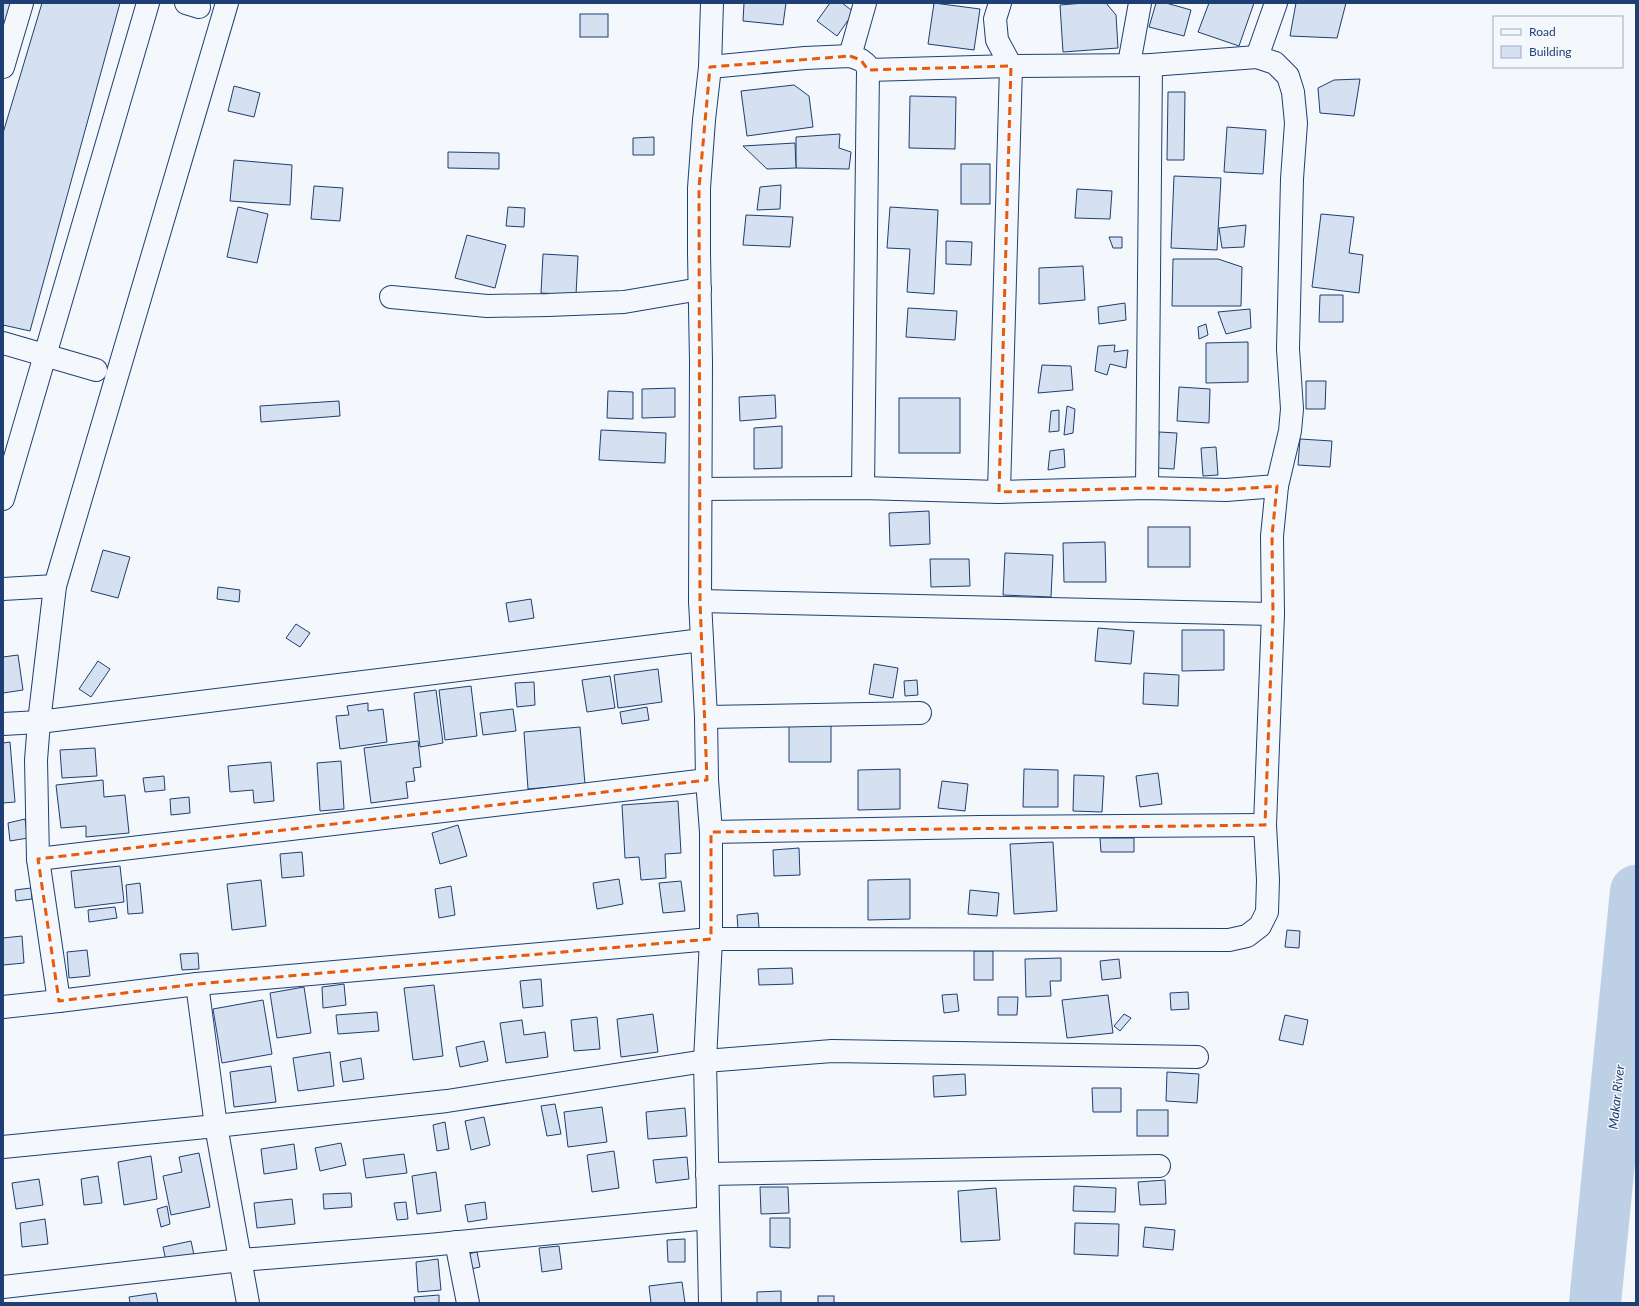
<svg xmlns="http://www.w3.org/2000/svg" width="1639" height="1306" font-family="Lato,sans-serif">
<style>
.lines{fill:none;stroke-linecap:round;stroke-linejoin:round}
.river{stroke:#bed0e5;stroke-width:52}
.building{fill:#d5e0f0;stroke:#1d3f73}
.street-casing{stroke:#1d3f73;stroke-width:24}
.street{stroke:#f4f7fb;stroke-width:22}
.marked{fill:none;stroke:#e8590c;stroke-width:3;stroke-dasharray:8 5;stroke-linejoin:round}
.labels{text-anchor:middle;dominant-baseline:central;stroke-width:3;stroke-linejoin:round;paint-order:stroke}
.water-label{font-size:13px;font-style:italic;fill:#1d3f73;stroke:#f4f7fb}
</style>
<rect width="100%" height="100%" fill="#f4f7fb"/>
<g class="lines">
<polyline class="river" points="1595,1303 1636,891"/>
</g>
<g class="building">
<polygon points="3,3 15,3 3,39"/>
<polygon points="42,3 120,3 30,331 3,325 3,133"/>
<polygon points="744,3 786,3 783,25 743,21"/>
<polygon points="830,3 842,3 854,12 837,36 817,21"/>
<polygon points="934,3 980,9 974,50 928,44"/>
<polygon points="1084,3 1106,3 1116,15 1118,48 1063,52 1060,5"/>
<polygon points="1156,3 1166,3 1191,10 1184,36 1149,27"/>
<polygon points="1209,3 1254,3 1239,46 1198,32"/>
<polygon points="1296,3 1346,3 1337,38 1290,36"/>
<rect x="580" y="14" width="28" height="23"/>
<polygon points="1360,79 1354,116 1320,113 1318,88 1334,80"/>
<polygon points="794,85 809,96 813,127 747,136 741,91"/>
<polygon points="234,86 260,93 254,117 228,111"/>
<polygon points="1168,92 1185,92 1184,160 1167,160"/>
<polygon points="910,96 956,97 955,149 909,148"/>
<polygon points="1227,127 1266,130 1263,174 1224,172"/>
<polygon points="840,134 839,148 851,152 849,169 796,168 796,137"/>
<polygon points="654,137 654,155 633,155 633,138"/>
<polygon points="795,143 796,168 767,169 743,146"/>
<polygon points="448,152 499,153 499,169 448,168"/>
<polygon points="234,160 292,165 290,205 230,201"/>
<rect x="961" y="164" width="29" height="40"/>
<polygon points="1174,176 1221,178 1217,250 1171,248"/>
<polygon points="781,185 780,209 757,210 760,187"/>
<polygon points="314,186 343,188 340,221 311,219"/>
<polygon points="1077,189 1112,191 1110,219 1075,218"/>
<polygon points="238,207 268,214 257,263 227,257"/>
<polygon points="508,207 525,208 524,227 506,226"/>
<polygon points="890,207 938,210 934,294 907,292 910,249 887,248"/>
<polygon points="1321,214 1354,217 1349,253 1363,255 1359,293 1312,287"/>
<polygon points="746,215 793,217 790,247 743,245"/>
<polygon points="1246,225 1244,247 1222,248 1219,228"/>
<polygon points="467,235 506,245 495,288 455,278"/>
<polygon points="1109,237 1122,237 1122,248 1113,248"/>
<polygon points="946,241 972,242 971,265 946,264"/>
<polygon points="543,254 578,256 576,295 541,293"/>
<polygon points="1173,259 1218,259 1242,267 1241,306 1172,306"/>
<polygon points="1083,266 1085,300 1039,304 1039,268"/>
<polygon points="1320,295 1343,295 1343,322 1319,322"/>
<polygon points="1125,303 1126,320 1099,324 1098,307"/>
<polygon points="908,308 957,311 955,340 906,337"/>
<polygon points="1250,309 1251,328 1226,334 1218,312"/>
<polygon points="1206,324 1208,335 1199,339 1198,327"/>
<polygon points="1248,342 1248,382 1206,383 1206,343"/>
<polygon points="1115,345 1114,352 1128,350 1126,368 1110,364 1107,375 1095,371 1098,346"/>
<polygon points="1042,365 1071,366 1073,390 1038,393"/>
<polygon points="1306,381 1326,381 1325,409 1306,409"/>
<polygon points="1179,387 1210,389 1209,423 1177,421"/>
<polygon points="675,388 675,417 642,418 642,389"/>
<polygon points="608,391 633,392 633,419 607,418"/>
<polygon points="775,395 776,418 740,421 739,397"/>
<rect x="899" y="398" width="61" height="55"/>
<polygon points="339,401 340,416 261,422 260,406"/>
<polygon points="1067,406 1075,409 1073,433 1064,435"/>
<polygon points="1059,410 1059,431 1049,432 1051,411"/>
<polygon points="782,426 782,468 754,469 754,428"/>
<polygon points="601,430 666,433 665,463 599,460"/>
<polygon points="1159,432 1177,433 1174,469 1157,468"/>
<polygon points="1300,439 1332,441 1330,467 1298,465"/>
<polygon points="1216,447 1218,475 1203,476 1201,448"/>
<polygon points="1064,449 1065,467 1048,470 1050,451"/>
<polygon points="929,511 930,544 890,546 889,513"/>
<rect x="1148" y="527" width="42" height="40"/>
<polygon points="1105,542 1106,582 1064,582 1063,543"/>
<polygon points="103,550 130,557 118,598 91,591"/>
<polygon points="1005,553 1053,555 1051,597 1003,595"/>
<polygon points="930,559 969,559 970,586 931,587"/>
<polygon points="218,587 240,590 239,602 217,599"/>
<polygon points="531,599 534,618 509,622 506,603"/>
<polygon points="296,624 310,633 300,647 286,638"/>
<polygon points="1098,628 1134,631 1131,664 1095,661"/>
<polygon points="1182,630 1224,630 1224,670 1182,671"/>
<polygon points="18,655 23,690 3,693 3,657"/>
<polygon points="98,661 110,669 91,697 79,689"/>
<polygon points="874,664 898,668 893,698 869,694"/>
<polygon points="658,669 662,702 618,708 614,675"/>
<polygon points="1144,673 1179,675 1178,706 1143,704"/>
<polygon points="610,676 615,708 587,712 582,680"/>
<polygon points="917,680 918,695 905,696 904,681"/>
<polygon points="534,682 535,705 517,707 515,683"/>
<polygon points="471,686 477,736 445,740 439,690"/>
<polygon points="436,690 443,743 420,747 414,693"/>
<polygon points="368,703 368,711 383,709 387,742 340,749 336,716 349,715 347,706"/>
<polygon points="647,707 649,720 622,724 620,712"/>
<polygon points="513,709 516,731 483,735 480,713"/>
<polygon points="831,722 831,762 789,762 789,723"/>
<polygon points="580,727 585,784 528,789 524,732"/>
<polygon points="418,741 421,767 413,768 415,781 406,782 408,798 371,803 364,748"/>
<polygon points="10,742 15,802 3,803 3,743"/>
<polygon points="95,748 97,776 62,778 60,750"/>
<polygon points="341,761 344,809 320,811 317,763"/>
<polygon points="271,762 274,801 254,803 253,790 230,792 228,766"/>
<polygon points="900,769 900,809 858,810 858,770"/>
<polygon points="1024,769 1058,770 1058,807 1023,807"/>
<polygon points="1158,773 1162,804 1140,807 1136,776"/>
<polygon points="1074,775 1104,776 1102,812 1073,811"/>
<polygon points="164,776 165,790 145,792 143,778"/>
<polygon points="103,780 104,797 125,795 129,833 86,837 86,826 61,828 56,785"/>
<polygon points="942,781 968,784 965,811 938,808"/>
<polygon points="189,797 190,813 171,815 170,799"/>
<polygon points="678,801 681,853 665,854 666,878 641,880 639,857 625,858 622,805"/>
<polygon points="25,819 28,838 10,841 8,823"/>
<polygon points="458,825 467,856 440,864 432,833"/>
<polygon points="1100,838 1134,838 1134,852 1101,852"/>
<polygon points="1053,842 1057,911 1014,914 1010,844"/>
<polygon points="799,848 800,875 774,876 773,850"/>
<polygon points="302,852 304,876 282,878 280,854"/>
<polygon points="120,866 124,902 75,908 71,871"/>
<polygon points="619,879 623,904 597,909 593,883"/>
<polygon points="910,879 910,919 868,920 868,880"/>
<polygon points="261,880 266,926 232,930 227,884"/>
<polygon points="681,881 685,911 663,913 659,883"/>
<polygon points="140,883 143,913 128,914 126,885"/>
<polygon points="451,886 455,915 439,918 435,889"/>
<polygon points="31,888 32,899 16,901 15,890"/>
<polygon points="970,890 999,893 997,916 968,914"/>
<polygon points="115,907 117,918 89,922 88,910"/>
<polygon points="758,913 759,928 738,929 737,915"/>
<polygon points="1287,930 1300,931 1299,948 1285,947"/>
<polygon points="22,936 24,963 3,965 3,938"/>
<polygon points="87,950 90,976 69,978 67,952"/>
<rect x="974" y="951" width="19" height="29"/>
<polygon points="198,953 199,969 182,970 180,954"/>
<polygon points="1061,958 1061,981 1050,981 1051,996 1026,997 1025,959"/>
<polygon points="1119,959 1121,978 1102,980 1100,961"/>
<polygon points="792,968 793,984 759,985 758,969"/>
<polygon points="541,979 543,1006 523,1008 520,981"/>
<polygon points="344,984 346,1005 323,1008 322,987"/>
<polygon points="434,985 443,1056 413,1060 404,988"/>
<polygon points="304,987 311,1033 277,1038 270,993"/>
<polygon points="1188,992 1189,1009 1171,1010 1170,993"/>
<polygon points="957,994 959,1011 944,1013 942,995"/>
<polygon points="1108,995 1113,1033 1067,1038 1062,1000"/>
<polygon points="998,997 1018,997 1017,1015 998,1015"/>
<polygon points="263,1000 272,1054 222,1063 213,1009"/>
<polygon points="377,1012 379,1031 338,1034 336,1015"/>
<polygon points="653,1014 658,1052 621,1057 617,1019"/>
<polygon points="1124,1014 1131,1018 1120,1031 1114,1026"/>
<polygon points="1285,1015 1308,1020 1303,1045 1279,1040"/>
<polygon points="597,1017 600,1049 574,1051 571,1020"/>
<polygon points="522,1020 524,1035 545,1032 548,1057 506,1063 500,1023"/>
<polygon points="484,1041 488,1061 460,1067 456,1047"/>
<polygon points="330,1052 334,1086 298,1091 293,1058"/>
<polygon points="361,1058 364,1079 343,1082 340,1062"/>
<polygon points="271,1066 276,1102 234,1107 230,1072"/>
<polygon points="1167,1072 1199,1074 1197,1103 1166,1101"/>
<polygon points="965,1074 966,1095 934,1097 933,1076"/>
<polygon points="1092,1088 1121,1088 1121,1112 1093,1112"/>
<polygon points="555,1104 561,1134 547,1136 541,1106"/>
<polygon points="602,1107 607,1142 568,1147 564,1112"/>
<polygon points="685,1108 687,1136 648,1139 646,1112"/>
<rect x="1137" y="1110" width="31" height="26"/>
<polygon points="484,1117 490,1145 471,1150 465,1121"/>
<polygon points="445,1122 449,1149 437,1151 433,1125"/>
<polygon points="341,1143 346,1165 320,1171 315,1148"/>
<polygon points="294,1144 297,1169 264,1174 261,1149"/>
<polygon points="614,1151 619,1188 592,1192 587,1155"/>
<polygon points="199,1153 210,1207 171,1215 163,1176 182,1172 179,1157"/>
<polygon points="404,1154 407,1173 366,1178 363,1159"/>
<polygon points="151,1156 157,1199 124,1205 118,1162"/>
<polygon points="687,1157 689,1179 656,1183 653,1160"/>
<polygon points="436,1172 441,1211 417,1214 412,1176"/>
<polygon points="98,1176 102,1203 84,1205 81,1179"/>
<polygon points="39,1179 43,1205 16,1209 12,1183"/>
<polygon points="1165,1180 1166,1204 1140,1205 1138,1182"/>
<polygon points="1074,1186 1116,1188 1115,1212 1073,1211"/>
<polygon points="760,1187 788,1187 789,1213 761,1214"/>
<polygon points="996,1188 1000,1240 961,1242 958,1191"/>
<polygon points="351,1193 352,1207 324,1209 323,1194"/>
<polygon points="292,1199 295,1224 257,1228 254,1203"/>
<polygon points="406,1202 408,1219 397,1220 394,1203"/>
<polygon points="485,1202 487,1219 468,1222 465,1205"/>
<polygon points="167,1206 170,1224 161,1227 157,1209"/>
<polygon points="770,1218 790,1218 790,1248 770,1247"/>
<polygon points="45,1219 48,1244 22,1247 20,1223"/>
<polygon points="1075,1223 1119,1224 1118,1256 1074,1254"/>
<polygon points="1145,1227 1175,1230 1173,1250 1143,1247"/>
<polygon points="685,1239 685,1262 668,1262 667,1240"/>
<polygon points="191,1241 194,1255 166,1261 163,1247"/>
<polygon points="559,1246 562,1269 542,1272 539,1248"/>
<polygon points="477,1252 480,1267 466,1270 463,1255"/>
<polygon points="438,1259 441,1290 418,1292 416,1262"/>
<polygon points="682,1282 685,1303 651,1303 649,1286"/>
<polygon points="781,1291 781,1303 757,1303 757,1292"/>
<polygon points="156,1293 158,1303 130,1303 129,1297"/>
<polygon points="439,1295 439,1303 415,1303 414,1297"/>
<rect x="818" y="1296" width="16" height="7"/>
</g>
<g class="lines">
<defs>
<g id="street">
<polyline points="186,3 199,7"/>
<polyline points="850,56 865,3"/>
<polyline points="1257,57 1276,3"/>
<polyline points="1129,64 1140,3"/>
<polyline points="3,67 22,3"/>
<polyline points="710,67 805,58 850,56 861,60 866,64 868,70 863,488"/>
<polyline points="391,297 487,306 548,305 624,302 700,289"/>
<polyline points="3,343 96,370"/>
<polyline points="1147,488 1151,65"/>
<polyline points="701,489 863,488 999,492 1147,488 1226,490 1277,486 1290,431 1292,409 1288,349 1292,179 1296,123 1293,92 1288,76 1275,63 1257,57 1151,65 1011,66 868,70"/>
<polyline points="999,492 1011,66 997,40 995,19 1000,3"/>
<polyline points="3,499 148,3"/>
<polyline points="3,589 55,586"/>
<polyline points="700,601 1273,614 1272,536 1277,486"/>
<polyline points="706,717 920,713"/>
<polyline points="3,724 39,722 702,640"/>
<polyline points="711,832 980,827 1265,825"/>
<polyline points="38,859 707,780"/>
<polyline points="197,984 216,1126 248,1303"/>
<polyline points="59,1001 38,859 36,760 39,722 55,586 227,3"/>
<polyline points="3,1007 59,1001 197,984 711,939 1229,940 1247,936 1260,926 1267,912 1268,880 1265,825 1273,614"/>
<polyline points="3,1147 216,1126 447,1101 705,1061 832,1051 1197,1057"/>
<polyline points="707,1174 1159,1166"/>
<polyline points="456,1242 468,1303"/>
<polyline points="3,1287 241,1260 429,1245 708,1218"/>
<polyline points="710,1303 705,1061 711,939 711,832 707,780 706,717 700,601 701,362 699,253 699,188 704,120 710,67 712,3"/>
</g>
</defs>
<use href="#street" class="street-casing"/>
<use href="#street" class="street"/>
</g>
<path class="marked" d="M850,56l11,4 7,10 143,-4 -12,426 148,-4 79,2 51,-4 -5,50 1,78 -8,211 -554,7v107l-514,45 -138,17 -21,-142 669,-79 -7,-179 -1,-413 11,-121z"/>
<g class="labels">
<g class="water-label">
<text transform="translate(1616 1097) rotate(-84)">Makar River</text>
</g>
</g>
<rect width="1639" height="1306" fill="none" stroke="#1d3f73" stroke-width="8"/>
<rect x="1493" y="16" width="130" height="52" fill="#f4f7fb" stroke="#9eadc5"/>
<rect x="1501" y="29" width="20" height="6" fill="#f4f7fb" stroke="#9eadc5"/>
<text x="1529" y="36" font-size="12" fill="#1d3f73">Road</text>
<rect x="1501" y="46" width="20" height="12" fill="#d5e0f0" stroke="#9eadc5"/>
<text x="1529" y="56" font-size="12" fill="#1d3f73">Building</text>
</svg>
